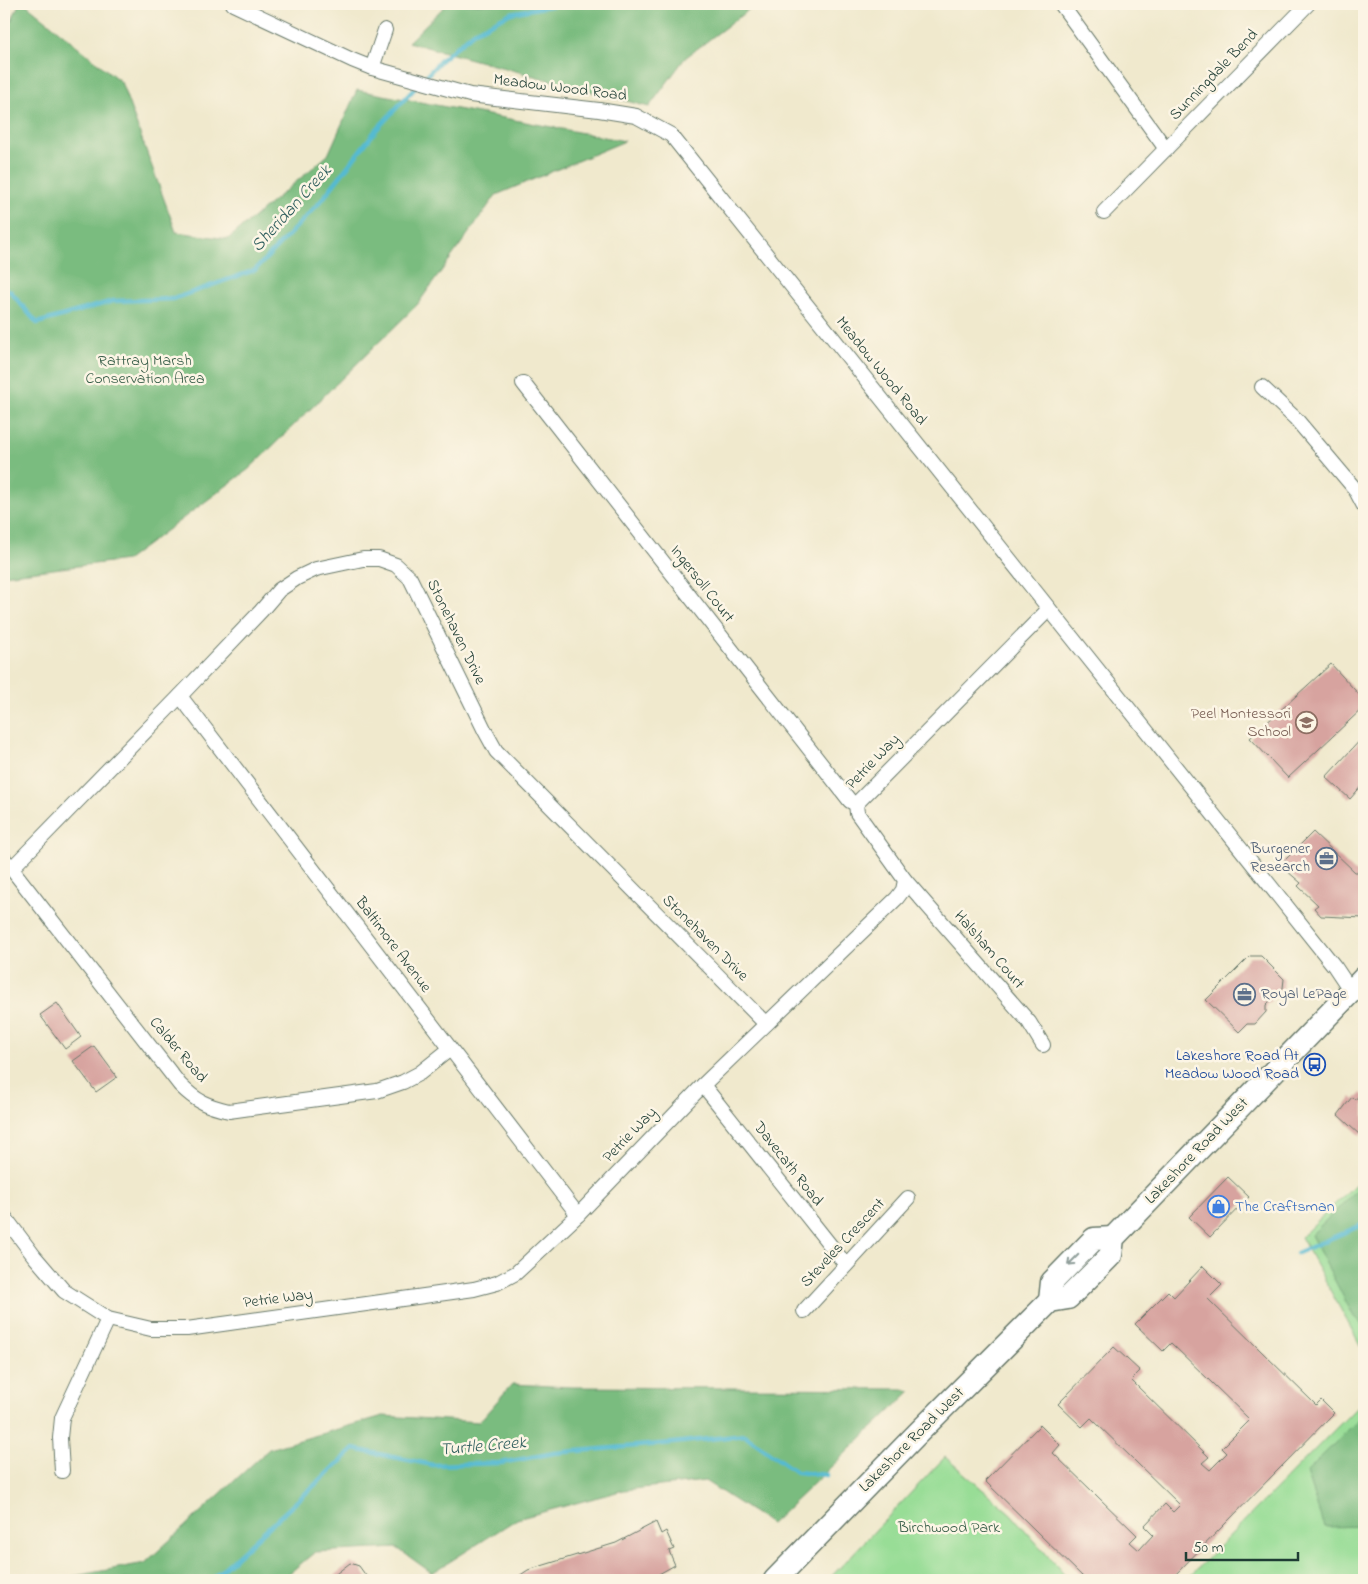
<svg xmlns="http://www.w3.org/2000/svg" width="1368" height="1584" font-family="'Indie Flower',sans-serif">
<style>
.green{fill:#98dd96;stroke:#5c8d65}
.forest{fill:#7abc7f;stroke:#4c7c5a}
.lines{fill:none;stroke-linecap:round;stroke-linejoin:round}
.stream{stroke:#54bad2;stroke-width:4.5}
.building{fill:#d7a39f}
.street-casing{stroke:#68796a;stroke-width:16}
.primary-casing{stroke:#68796a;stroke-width:25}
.street{stroke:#fff;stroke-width:14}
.primary{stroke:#fff;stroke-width:22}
.oneway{stroke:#8f9e9a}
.labels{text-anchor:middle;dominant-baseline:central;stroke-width:5;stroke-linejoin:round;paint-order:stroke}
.street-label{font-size:16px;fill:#1f3d34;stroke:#fcf5e5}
.park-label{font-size:16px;fill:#375d48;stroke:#fcf5e5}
.education-label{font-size:16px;fill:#785e54;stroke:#fcf5e5;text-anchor:end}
.service-label{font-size:16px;fill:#4e5e75;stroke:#fcf5e5;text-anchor:end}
.transit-label{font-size:16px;fill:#164399;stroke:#fcf5e5;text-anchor:end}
.shop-label{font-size:16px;fill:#366cbe;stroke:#fcf5e5;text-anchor:start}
.water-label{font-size:18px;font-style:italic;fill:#2c5c5c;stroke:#fcf5e5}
</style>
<rect width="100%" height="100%" fill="#fcf5e5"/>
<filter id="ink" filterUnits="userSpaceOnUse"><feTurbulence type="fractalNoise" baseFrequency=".02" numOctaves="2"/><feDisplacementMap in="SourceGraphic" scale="10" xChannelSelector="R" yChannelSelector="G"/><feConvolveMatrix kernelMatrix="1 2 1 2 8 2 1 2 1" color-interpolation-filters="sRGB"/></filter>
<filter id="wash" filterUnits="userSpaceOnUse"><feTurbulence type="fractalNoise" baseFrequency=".0096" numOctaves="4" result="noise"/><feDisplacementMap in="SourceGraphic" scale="20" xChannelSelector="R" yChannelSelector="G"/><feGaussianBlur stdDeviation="1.12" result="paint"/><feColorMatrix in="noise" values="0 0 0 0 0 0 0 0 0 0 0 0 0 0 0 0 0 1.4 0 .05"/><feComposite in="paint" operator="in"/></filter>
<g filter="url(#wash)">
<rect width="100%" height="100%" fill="#f0e9cd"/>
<g class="green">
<polygon points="1364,1176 1364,1352 1301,1237"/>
<polygon points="1364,1400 1364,1580 1186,1580 1353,1411"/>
<polygon points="945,1457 1011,1514 1069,1580 828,1580"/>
</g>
<g class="forest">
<polygon points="19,4 26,4 121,82 176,232 228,239 328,155 357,90 625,141 496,195 417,305 249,469 127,560 4,575 4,38"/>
<polygon points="447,4 756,4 685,58 649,107 408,42"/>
<polygon points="1364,1183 1364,1326 1354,1317 1311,1235"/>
<polygon points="512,1384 571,1387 903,1389 911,1391 771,1524 705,1481 624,1490 517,1519 432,1573 397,1548 315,1552 281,1580 53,1580 145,1563 269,1449 383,1416 479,1422"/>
<polygon points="1364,1414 1364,1526 1324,1527 1306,1472"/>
</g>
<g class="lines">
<g class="stream">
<polyline points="4,289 10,291 37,323 113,301 173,299 255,270 321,201 376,130 441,60 474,32 511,13 560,4"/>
<polyline points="1297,1253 1364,1224"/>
<polyline points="211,1580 354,1449 433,1465 501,1463 554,1453 673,1443 745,1435 796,1472 827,1475"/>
</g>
</g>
<g id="blocks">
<g class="building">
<polygon points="1331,664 1364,700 1364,707 1288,778 1250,738"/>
<polygon points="1364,736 1364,783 1350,799 1326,777"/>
<polygon points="1313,832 1355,872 1361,872 1364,868 1364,918 1321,916 1314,908 1318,905 1298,886 1301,883 1280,865"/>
<polygon points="1250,956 1261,956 1284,979 1283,988 1266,1005 1266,1012 1255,1024 1247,1024 1239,1032 1206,1000"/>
<polygon points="57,1003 81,1037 65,1049 40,1015"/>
<polygon points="94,1046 117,1077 96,1092 73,1061"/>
<polygon points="1361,1093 1364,1096 1364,1131 1360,1135 1338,1115 1352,1097 1355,1100"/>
<polygon points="1228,1177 1249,1197 1210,1237 1189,1217"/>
<polygon points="1203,1266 1222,1285 1208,1299 1316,1405 1321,1400 1334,1413 1170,1580 1086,1580 985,1481 1040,1425 1060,1445 1053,1453 1137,1535 1130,1542 1139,1550 1153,1535 1144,1526 1165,1504 1173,1512 1180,1505 1091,1418 1082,1427 1058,1404 1114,1347 1140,1371 1131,1380 1209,1457 1202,1463 1210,1470 1227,1453 1222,1448 1250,1420 1171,1343 1163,1351 1135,1324 1168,1291 1174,1297"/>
<polygon points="656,1522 661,1534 666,1531 674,1549 669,1551 675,1565 648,1580 513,1580 528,1570 616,1543"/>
<polygon points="350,1563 359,1566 369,1580 328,1580"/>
</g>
</g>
</g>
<g filter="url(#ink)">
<use href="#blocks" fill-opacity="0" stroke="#68796a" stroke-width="1"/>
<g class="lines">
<defs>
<g id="street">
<polyline points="233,4 352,60 372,68 470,95 599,110 636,116 671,135 1335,967 1351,991"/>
<polyline points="1061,4 1166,149"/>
<polyline points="372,68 385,30"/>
<polyline points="1104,212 1308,4"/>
<polyline points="523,383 850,801 856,804"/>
<polyline points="1262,387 1296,419 1355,489 1364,506"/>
<polyline points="180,696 578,1215"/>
<path d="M4,859l176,226c17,17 27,21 49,26l148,-20 26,-9 17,-9 30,-24"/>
<polyline points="11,869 180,696 261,611 279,590 297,578 316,569 363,559 379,559 396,565 410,578 485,731 496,751 766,1024"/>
<polyline points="905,880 1029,1022 1043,1045"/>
<polyline points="703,1085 846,1265"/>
<polyline points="4,1216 34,1256 64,1291 108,1319 151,1329 187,1329 474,1289 497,1283 516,1273 578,1215 703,1085 897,898 903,890 905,880 857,813 856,804 1049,609"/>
<polyline points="804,1311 908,1198"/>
<polyline points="62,1471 60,1438 62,1418 108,1319"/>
</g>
<g id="primary">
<polyline points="1050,1301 1052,1282 1094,1239 1113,1238"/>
<polyline points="775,1580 918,1433 1050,1301 1068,1298 1111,1255 1113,1238 1364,978"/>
</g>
</defs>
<use href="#street" class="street-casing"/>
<use href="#primary" class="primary-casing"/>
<use href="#street" class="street"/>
<use href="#primary" class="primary"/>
</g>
<defs><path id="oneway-shaft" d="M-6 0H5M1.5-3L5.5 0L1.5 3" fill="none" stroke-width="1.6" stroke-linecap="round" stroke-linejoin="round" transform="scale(1.25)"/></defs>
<use class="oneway" href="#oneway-shaft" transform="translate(1073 1260) rotate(135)"/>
</g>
<defs>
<symbol id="school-ring" viewBox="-11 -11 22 22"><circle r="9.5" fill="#fcf5e5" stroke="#8d6e63" stroke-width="1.5"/><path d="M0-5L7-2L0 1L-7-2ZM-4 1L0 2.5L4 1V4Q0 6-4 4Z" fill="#8d6e63"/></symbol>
<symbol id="office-ring" viewBox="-11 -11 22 22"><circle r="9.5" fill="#fcf5e5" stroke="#5c6f8a" stroke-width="1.5"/><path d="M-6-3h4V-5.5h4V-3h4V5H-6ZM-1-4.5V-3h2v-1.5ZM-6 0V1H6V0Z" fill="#5c6f8a"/></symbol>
<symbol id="bus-ring" viewBox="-11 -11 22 22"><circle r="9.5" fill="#fcf5e5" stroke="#1a4fb4" stroke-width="1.5"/><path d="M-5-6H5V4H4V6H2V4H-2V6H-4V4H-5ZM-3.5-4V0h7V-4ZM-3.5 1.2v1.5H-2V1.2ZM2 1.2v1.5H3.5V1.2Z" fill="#1a4fb4"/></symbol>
<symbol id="shop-ring" viewBox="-11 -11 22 22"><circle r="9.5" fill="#fcf5e5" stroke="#3f7fe0" stroke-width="1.5"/><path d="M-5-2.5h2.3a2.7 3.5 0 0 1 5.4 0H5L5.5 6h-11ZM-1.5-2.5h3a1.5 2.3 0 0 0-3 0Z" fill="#3f7fe0"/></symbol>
</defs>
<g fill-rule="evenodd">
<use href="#school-ring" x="1294" y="710" width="25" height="25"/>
<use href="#office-ring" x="1314" y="846" width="25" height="25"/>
<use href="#office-ring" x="1232" y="982" width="25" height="25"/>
<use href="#bus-ring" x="1302" y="1052" width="25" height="25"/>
<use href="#shop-ring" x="1206" y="1194" width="25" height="25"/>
</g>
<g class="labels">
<g class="street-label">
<text transform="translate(1214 75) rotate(-46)">Sunningdale Bend</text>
<text transform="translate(560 88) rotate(7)">Meadow Wood Road</text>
<text transform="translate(881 371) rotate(51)">Meadow Wood Road</text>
<text transform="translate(702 584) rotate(52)">Ingersoll Court</text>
<text transform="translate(456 632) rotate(64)">Stonehaven Drive</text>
<text transform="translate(873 762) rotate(-46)">Petrie Way</text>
<text transform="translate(705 938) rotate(45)">Stonehaven Drive</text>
<text transform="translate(393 945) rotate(53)">Baltimore Avenue</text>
<text transform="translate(989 950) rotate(49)">Halsham Court</text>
<text transform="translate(178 1050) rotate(50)">Calder Road</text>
<text transform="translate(630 1135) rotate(-46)">Petrie Way</text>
<text transform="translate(1197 1151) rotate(-46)">Lakeshore Road West</text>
<text transform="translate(788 1164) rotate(52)">Davecath Road</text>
<text transform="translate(843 1243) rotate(-47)">Steveles Crescent</text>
<text transform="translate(278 1299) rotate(-7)">Petrie Way</text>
<text transform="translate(912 1440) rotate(-45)">Lakeshore Road West</text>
</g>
<g class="park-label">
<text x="145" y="361">Rattray Marsh<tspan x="145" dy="18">Conservation Area</tspan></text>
<text x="949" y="1528">Birchwood Park</text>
</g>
<g class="education-label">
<text x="1291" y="714">Peel Montessori<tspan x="1291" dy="18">School</tspan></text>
</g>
<g class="service-label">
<text x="1310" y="849">Burgener<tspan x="1310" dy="18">Research</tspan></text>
<text x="1261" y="994" text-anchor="start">Royal LePage</text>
</g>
<g class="transit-label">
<text x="1299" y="1056">Lakeshore Road At<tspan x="1299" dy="18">Meadow Wood Road</tspan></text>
</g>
<g class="shop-label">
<text x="1235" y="1207">The Craftsman</text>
</g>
<g class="water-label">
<text transform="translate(292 209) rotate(-48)">Sheridan Creek</text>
<text transform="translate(483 1447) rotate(-5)">Turtle Creek</text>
</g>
</g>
<rect width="1368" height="1584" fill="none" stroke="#fcf5e5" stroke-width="20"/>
<path d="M1186 1552v8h112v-8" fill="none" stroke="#1f3d34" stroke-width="2.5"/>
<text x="1193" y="1552" font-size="15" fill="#1f3d34" stroke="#fcf5e5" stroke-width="4" paint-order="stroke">50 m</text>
</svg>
